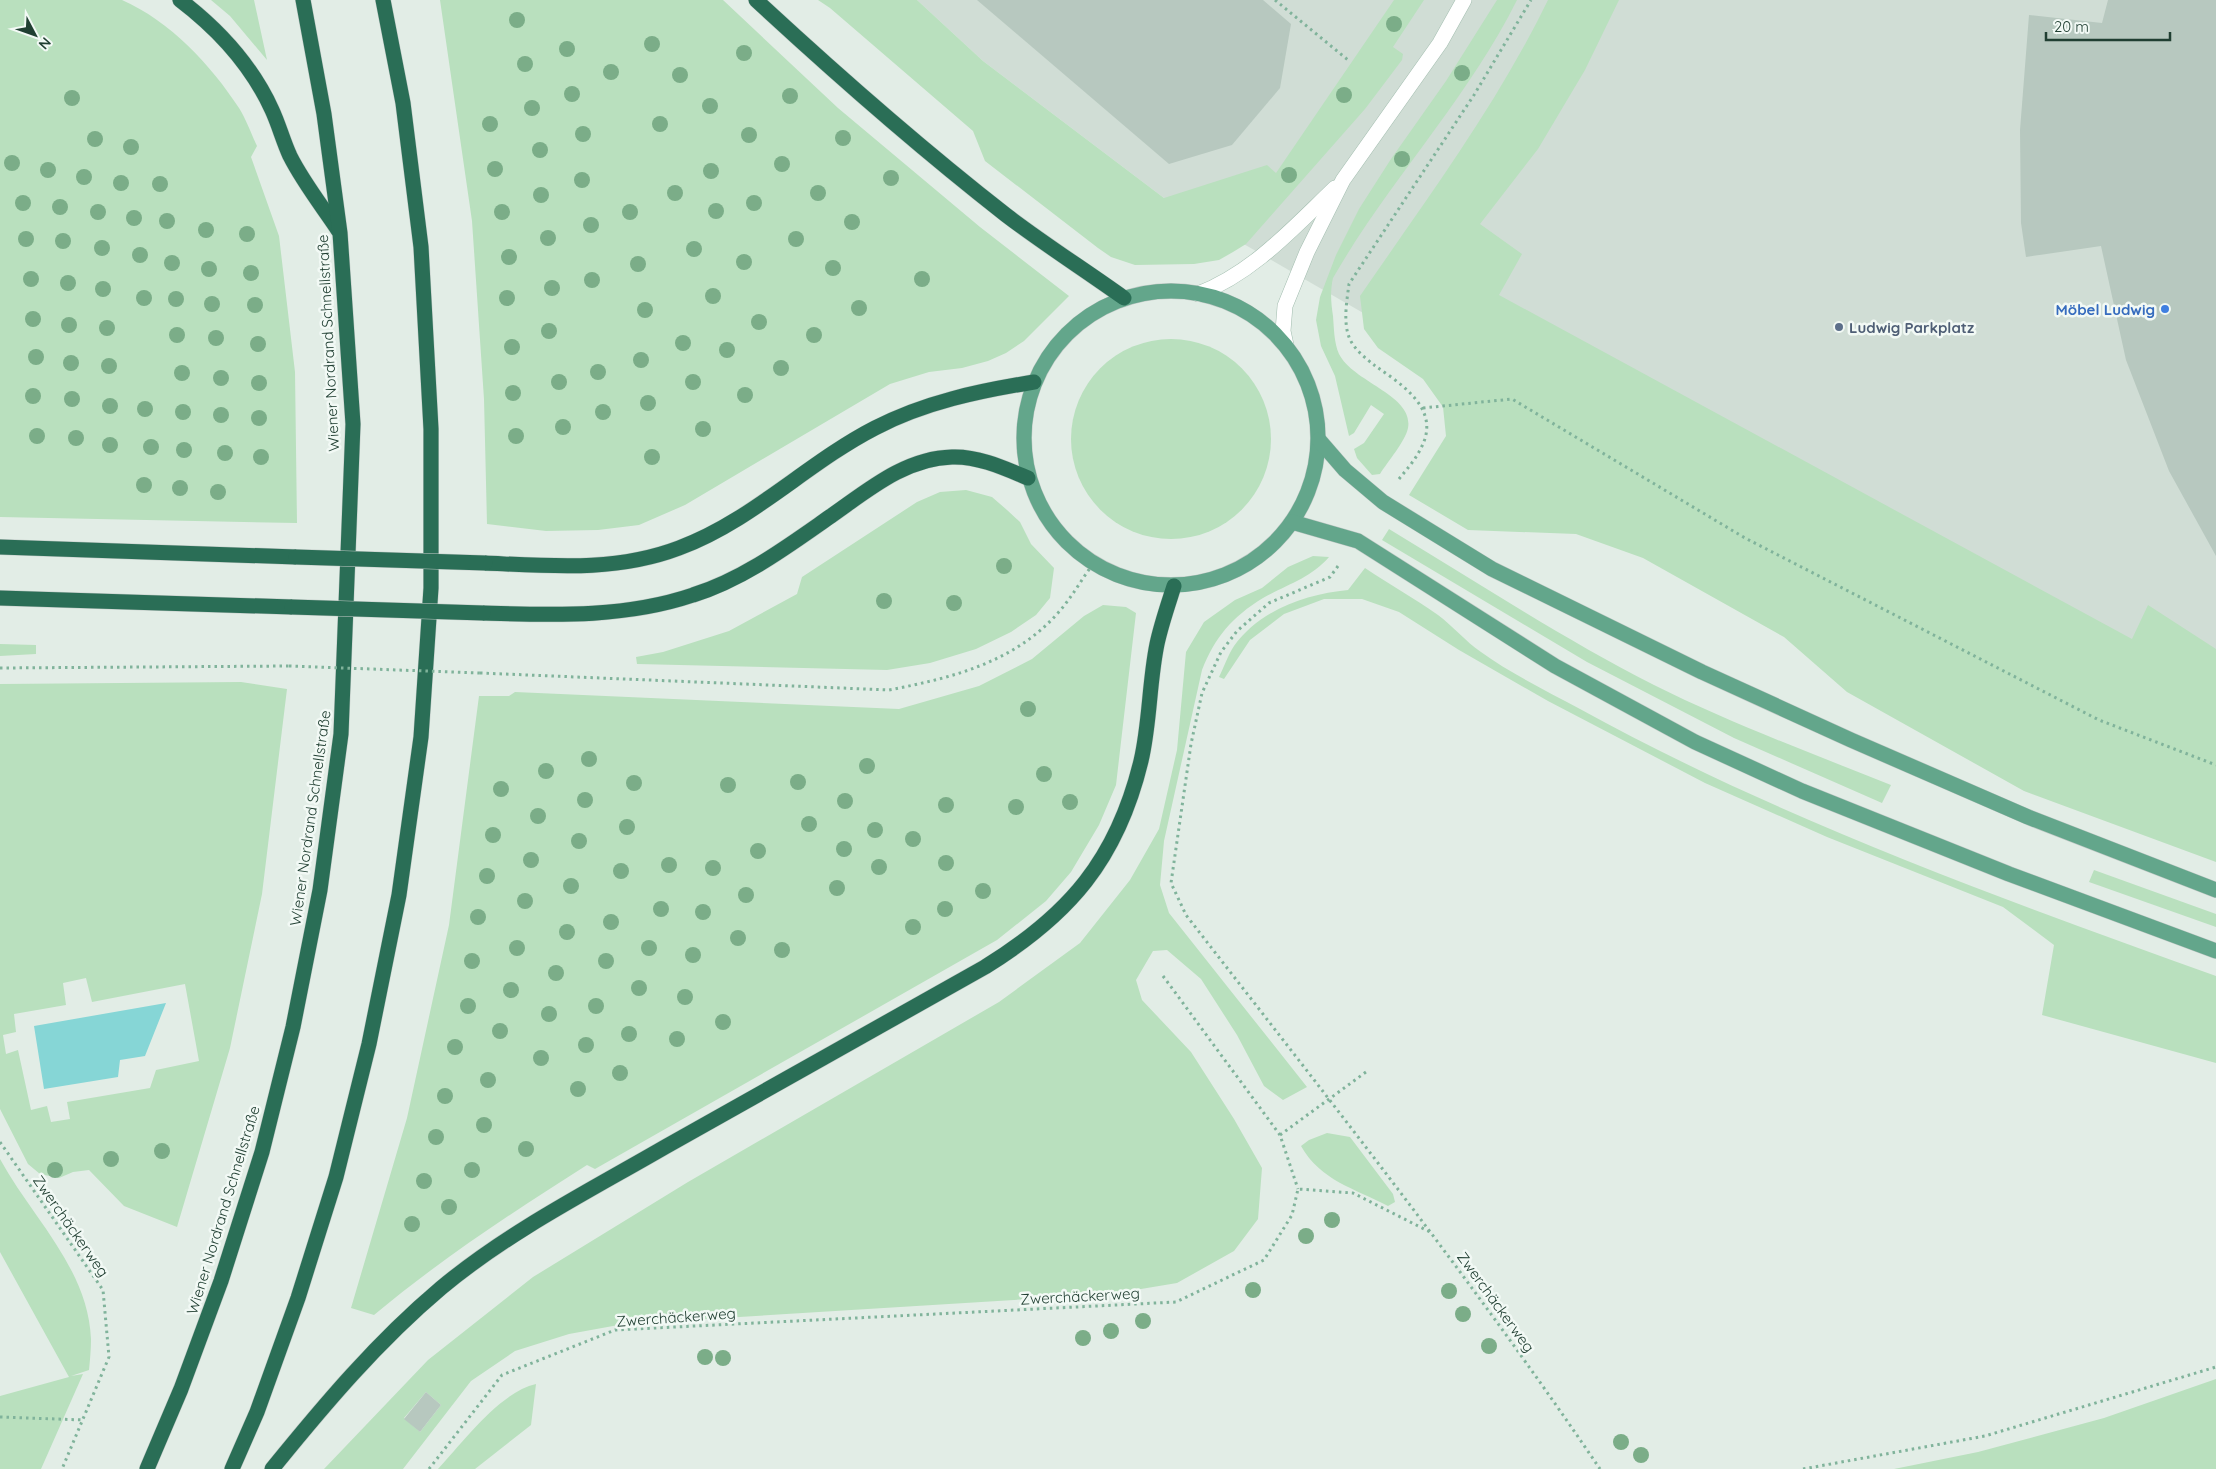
<svg xmlns="http://www.w3.org/2000/svg" width="2216" height="1469" font-family="Quicksand,sans-serif">
<style>
.built{fill:#d0ddd5}
.green{fill:#b9e0be;fill-rule:evenodd}
.water{fill:#86d6d6}
.building{fill:#b7c8bf}
.lines{fill:none;stroke-linecap:round;stroke-linejoin:round}
.secondary-casing{stroke:#a2bdaf;stroke-width:16}
.primary-casing{stroke:#c1c9c6;stroke-width:16}
.highway-casing{stroke:#c1c9c6;stroke-width:16}
.path{stroke:#80b39b;stroke-width:3;stroke-dasharray:2.5 4;stroke-linecap:butt}
.secondary{stroke:#fff;stroke-width:15}
.primary{stroke:#63a68b;stroke-width:15}
.highway{stroke:#2a6e56;stroke-width:15}
.highway-bridge-casing{stroke:#c1c9c6;stroke-width:16;stroke-linecap:butt}
.path-bridge{stroke:#80b39b;stroke-width:3;stroke-dasharray:2.5 4;stroke-linecap:butt}
.highway-bridge{stroke:#2a6e56;stroke-width:15}
.tree{fill:#7bad88}
.shop-dot{fill:#3f7fe0;stroke:#f2f9f5;stroke-width:2}
.service-dot{fill:#5c6f8a;stroke:#f2f9f5;stroke-width:2}
.labels{text-anchor:middle;dominant-baseline:central;stroke-width:5;stroke-linejoin:round;paint-order:stroke}
.shop-label{font-size:15px;font-weight:bold;fill:#366cbe;stroke:#f2f9f5;text-anchor:end}
.service-label{font-size:15px;font-weight:bold;fill:#4e5e75;stroke:#f2f9f5;text-anchor:start}
.street-label{font-size:15px;fill:#203f32;stroke:#f2f9f5}
</style>
<rect width="100%" height="100%" fill="#e2ede6"/>
<polygon class="built" points="917,0 2216,0 2216,746 1450,363 1164,198 983,61"/>
<g class="green">
<path d="M0,0h122c48,21 89,65 117,108 7,11 12,25 18,38l-6,11 28,79 16,136 2,151 -297,-6z"/>
<polygon points="211,0 254,0 267,60 230,16"/>
<polygon points="440,0 723,0 838,108 980,227 1069,296 1024,341 1006,353 988,361 962,368 929,372 890,384 685,505 639,525 598,530 546,531 487,524 484,399 472,221"/>
<polygon points="818,0 917,0 983,61 1164,198 1267,165 1276,173 1394,0 1424,0 1393,47 1403,54 1402,60 1365,109 1246,244 1233,252 1219,260 1194,264 1135,265 1111,257 1098,248 985,161 973,131 830,8"/>
<path d="M1497,0h20c-50,100 -129,182 -184,278 -3,13 -2,25 0,38 1,12 1,27 6,38 15,29 75,41 69,74 -2,12 -21,35 -28,46l-8,1 -15,-17 -3,-9 10,-6 20,-29 -13,-9 -17,28 -5,3 -14,-60 -14,-30 -5,-26 4,-23 16,-42 23,-46 32,-50 55,-78z"/>
<path d="M1548,0h71l-34,70 -47,79 -58,75 42,30 -23,41 633,344 16,-34 68,44v213l-192,-71 -177,-99 -63,-55 -141,-79 -67,-24 -108,-4 -59,-35 37,-59 -3,-29 -20,-28 -45,-31 -14,-19 -4,-33c66,-96 137,-191 188,-296z"/>
<circle cx="1171" cy="439" r="100"/>
<polygon points="966,490 992,497 1007,510 1020,522 1031,544 1054,568 1050,598 1036,615 1011,632 976,649 930,663 887,670 637,664 636,657 663,652 729,631 797,594 802,577 917,502 940,492"/>
<path d="M1389,529c88,53 174,110 265,156 76,38 157,68 237,100l-9,18 -148,-65 -147,-76 -205,-122z"/>
<path d="M1313,556l16,1c-18,21 -43,28 -66,41 -31,19 -48,39 -61,72l-38,171 -4,44 9,28 138,174 -24,13 -19,-14 -27,-51 -36,-56 -34,-29 -14,1 -17,29 6,20 49,52 43,67 28,49 -4,51 -24,32 -57,32 -66,11 -487,30 -55,10 -54,17 -44,30 -68,88h-79l104,-109 105,-83 155,-95 311,-180 81,-59 50,-63 29,-51 18,-79 9,-98 18,-30 31,-22 27,-12 26,-21zM426,1392l15,13 -21,27 -16,-14z"/>
<path d="M1365,568c24,16 49,30 73,47 15,11 27,26 43,37 29,21 67,40 99,57 202,111 419,189 636,267v87l-174,-48 12,-70 -51,-38 -176,-70 -122,-54 -157,-82 -89,-51 -60,-38 -37,-13h-38l-40,15 -34,26 -26,39 -5,-2c5,-10 9,-22 15,-31 26,-36 72,-52 114,-56z"/>
<path d="M1103,605l23,2 10,6 -20,172 -17,40 -28,47 -25,29 -49,39 -402,229 -8,-4c-74,47 -146,94 -213,150l-23,-7 56,-190 42,-193 30,-229h30l6,-4 384,17 80,-23 53,-27 52,-43z"/>
<polygon points="0,644 36,645 36,654 0,656"/>
<path d="M241,682l46,7 -25,205 -32,154 -53,179 -53,-21 -35,-36 -16,2 -14,6 -19,-4 -12,-10 -28,-55v-425zM86,978l6,24 93,-18 14,77 -43,9 -6,18 -83,14 3,17 -19,3 -4,-16 -16,4 -13,-60 -12,4 -3,-19 13,-3 -2,-18 52,-9 -3,-22z"/>
<polygon points="2094,870 2216,914 2216,927 2089,882"/>
<path d="M1327,1133l23,4 43,57 2,8 -7,4c-34,-18 -67,-25 -87,-60l8,-6z"/>
<path d="M0,1159c32,59 88,109 91,180 0,10 -1,21 -2,31l-18,6 12,-2 -42,95h-41v-73l69,-19 -69,-125z"/>
<polygon points="2216,1379 2216,1469 1894,1469 1978,1452 2104,1418"/>
<path d="M536,1384l-5,41 -56,44h-37c25,-27 62,-77 98,-85z"/>
</g>
<polygon class="water" points="166,1003 145,1056 120,1060 118,1077 44,1089 34,1026"/>
<g class="building">
<polygon points="977,0 1263,0 1291,24 1280,88 1232,145 1169,164"/>
<polygon points="2108,0 2216,0 2216,556 2169,471 2126,360 2101,246 2026,257 2021,223 2020,130 2029,15 2102,23"/>
<polygon points="426,1392 441,1405 420,1432 404,1419"/>
</g>
<g class="lines">
<defs>
<g id="secondary">
<path d="M1198,294c55,-21 95,-66 137,-106"/>
<polyline points="1286,345 1283,331 1285,306 1307,252 1343,180 1440,43 1464,0"/>
</g>
<g id="primary">
<circle cx="1171" cy="438" r="147"/>
<polyline points="1319,440 1345,470 1383,502 1492,569 1702,672 1851,740 2028,817 2216,890"/>
<polyline points="1292,522 1358,541 1555,666 1695,742 1802,791 2009,874 2216,951"/>
</g>
<g id="highway">
<path d="M180,0c38,29 72,66 92,110 7,15 11,31 18,46 13,26 32,50 48,74"/>
<path d="M756,0c81,75 163,147 250,215 38,29 79,55 118,83"/>
<polyline points="0,547 296,557"/>
<path d="M485,563c66,3 131,9 194,-15 73,-27 128,-85 196,-120 50,-26 104,-37 159,-46"/>
<polyline points="0,598 292,607"/>
<path d="M483,613c71,2 142,5 210,-18 51,-16 95,-49 138,-79 36,-25 74,-58 121,-59 26,-1 52,11 76,21"/>
<polyline points="147,1469 181,1389 221,1281 262,1152 293,1027 320,890 341,734 353,424 340,233 324,114 303,0"/>
<polyline points="232,1469 257,1412 298,1298 336,1177 369,1044 399,895 421,737 431,588 431,429 421,247 403,103 383,0"/>
<path d="M272,1469c52,-64 105,-127 169,-181 67,-56 148,-97 224,-141 107,-60 213,-120 320,-180 84,-52 132,-107 156,-206 9,-38 8,-78 16,-117 4,-19 11,-39 17,-58"/>
</g>
</defs>
<use href="#secondary" class="secondary-casing"/>
<use href="#primary" class="primary-casing"/>
<use href="#highway" class="highway-casing"/>
<g class="path">
<polyline points="1275,0 1348,60"/>
<polyline points="1423,408 1512,399 1745,538 2099,720 2216,765"/>
<path d="M1399,479c8,-10 17,-20 22,-31 21,-39 -20,-64 -47,-83 -9,-7 -21,-17 -25,-28 -6,-16 -2,-37 0,-53l125,-189 57,-95"/>
<path d="M1338,566l-8,11 -61,26 -32,28 -16,21 -19,41 -11,51 -20,139 15,32c141,182 285,363 414,554"/>
<polyline points="0,668 289,666"/>
<path d="M480,673l409,17c62,-12 124,-27 168,-76 14,-15 24,-34 36,-50"/>
<polyline points="1163,976 1280,1135 1298,1189"/>
<polyline points="1280,1135 1366,1072"/>
<polyline points="0,1142 103,1290 109,1357 62,1469"/>
<polyline points="0,1417 84,1420"/>
<polyline points="429,1469 502,1375 615,1330 1176,1302 1264,1260 1292,1215 1298,1189 1353,1193 1430,1232"/>
<polyline points="1803,1469 1985,1436 2216,1367"/>
</g>
<use href="#secondary" class="secondary"/>
<use href="#primary" class="primary"/>
<use href="#highway" class="highway"/>
<defs>
<g id="highway-bridge">
<polyline points="296,557 485,563"/>
<polyline points="292,607 483,613"/>
</g>
</defs>
<use href="#highway-bridge" class="highway-bridge-casing"/>
<polyline class="path-bridge" points="289,666 480,673"/>
<use href="#highway-bridge" class="highway-bridge"/>
</g>
<g class="tree">
<circle cx="517" cy="20" r="8"/>
<circle cx="1394" cy="24" r="8"/>
<circle cx="652" cy="44" r="8"/>
<circle cx="567" cy="49" r="8"/>
<circle cx="744" cy="53" r="8"/>
<circle cx="525" cy="64" r="8"/>
<circle cx="611" cy="72" r="8"/>
<circle cx="1462" cy="73" r="8"/>
<circle cx="680" cy="75" r="8"/>
<circle cx="572" cy="94" r="8"/>
<circle cx="1344" cy="95" r="8"/>
<circle cx="790" cy="96" r="8"/>
<circle cx="72" cy="98" r="8"/>
<circle cx="710" cy="106" r="8"/>
<circle cx="532" cy="108" r="8"/>
<circle cx="490" cy="124" r="8"/>
<circle cx="660" cy="124" r="8"/>
<circle cx="583" cy="134" r="8"/>
<circle cx="749" cy="135" r="8"/>
<circle cx="843" cy="138" r="8"/>
<circle cx="95" cy="139" r="8"/>
<circle cx="131" cy="147" r="8"/>
<circle cx="540" cy="150" r="8"/>
<circle cx="1402" cy="159" r="8"/>
<circle cx="12" cy="163" r="8"/>
<circle cx="782" cy="164" r="8"/>
<circle cx="495" cy="169" r="8"/>
<circle cx="48" cy="170" r="8"/>
<circle cx="711" cy="171" r="8"/>
<circle cx="1289" cy="175" r="8"/>
<circle cx="84" cy="177" r="8"/>
<circle cx="891" cy="178" r="8"/>
<circle cx="582" cy="180" r="8"/>
<circle cx="121" cy="183" r="8"/>
<circle cx="160" cy="184" r="8"/>
<circle cx="675" cy="193" r="8"/>
<circle cx="818" cy="193" r="8"/>
<circle cx="541" cy="195" r="8"/>
<circle cx="23" cy="203" r="8"/>
<circle cx="754" cy="203" r="8"/>
<circle cx="60" cy="207" r="8"/>
<circle cx="716" cy="211" r="8"/>
<circle cx="98" cy="212" r="8"/>
<circle cx="502" cy="212" r="8"/>
<circle cx="630" cy="212" r="8"/>
<circle cx="134" cy="218" r="8"/>
<circle cx="167" cy="221" r="8"/>
<circle cx="852" cy="222" r="8"/>
<circle cx="591" cy="225" r="8"/>
<circle cx="206" cy="230" r="8"/>
<circle cx="247" cy="234" r="8"/>
<circle cx="548" cy="238" r="8"/>
<circle cx="26" cy="239" r="8"/>
<circle cx="796" cy="239" r="8"/>
<circle cx="63" cy="241" r="8"/>
<circle cx="102" cy="248" r="8"/>
<circle cx="694" cy="249" r="8"/>
<circle cx="140" cy="255" r="8"/>
<circle cx="509" cy="257" r="8"/>
<circle cx="744" cy="262" r="8"/>
<circle cx="172" cy="263" r="8"/>
<circle cx="638" cy="264" r="8"/>
<circle cx="833" cy="268" r="8"/>
<circle cx="209" cy="269" r="8"/>
<circle cx="251" cy="273" r="8"/>
<circle cx="31" cy="279" r="8"/>
<circle cx="922" cy="279" r="8"/>
<circle cx="592" cy="280" r="8"/>
<circle cx="68" cy="283" r="8"/>
<circle cx="552" cy="288" r="8"/>
<circle cx="103" cy="289" r="8"/>
<circle cx="713" cy="296" r="8"/>
<circle cx="144" cy="298" r="8"/>
<circle cx="507" cy="298" r="8"/>
<circle cx="176" cy="299" r="8"/>
<circle cx="212" cy="304" r="8"/>
<circle cx="255" cy="305" r="8"/>
<circle cx="859" cy="308" r="8"/>
<circle cx="645" cy="310" r="8"/>
<circle cx="33" cy="319" r="8"/>
<circle cx="759" cy="322" r="8"/>
<circle cx="69" cy="325" r="8"/>
<circle cx="107" cy="328" r="8"/>
<circle cx="549" cy="331" r="8"/>
<circle cx="177" cy="335" r="8"/>
<circle cx="814" cy="335" r="8"/>
<circle cx="216" cy="338" r="8"/>
<circle cx="683" cy="343" r="8"/>
<circle cx="258" cy="344" r="8"/>
<circle cx="512" cy="347" r="8"/>
<circle cx="727" cy="350" r="8"/>
<circle cx="36" cy="357" r="8"/>
<circle cx="641" cy="360" r="8"/>
<circle cx="71" cy="363" r="8"/>
<circle cx="109" cy="366" r="8"/>
<circle cx="781" cy="368" r="8"/>
<circle cx="598" cy="372" r="8"/>
<circle cx="182" cy="373" r="8"/>
<circle cx="221" cy="378" r="8"/>
<circle cx="559" cy="382" r="8"/>
<circle cx="693" cy="382" r="8"/>
<circle cx="259" cy="383" r="8"/>
<circle cx="513" cy="393" r="8"/>
<circle cx="745" cy="395" r="8"/>
<circle cx="33" cy="396" r="8"/>
<circle cx="72" cy="399" r="8"/>
<circle cx="648" cy="403" r="8"/>
<circle cx="110" cy="406" r="8"/>
<circle cx="145" cy="409" r="8"/>
<circle cx="183" cy="412" r="8"/>
<circle cx="603" cy="412" r="8"/>
<circle cx="221" cy="415" r="8"/>
<circle cx="259" cy="418" r="8"/>
<circle cx="563" cy="427" r="8"/>
<circle cx="703" cy="429" r="8"/>
<circle cx="37" cy="436" r="8"/>
<circle cx="516" cy="436" r="8"/>
<circle cx="76" cy="438" r="8"/>
<circle cx="110" cy="445" r="8"/>
<circle cx="151" cy="447" r="8"/>
<circle cx="184" cy="450" r="8"/>
<circle cx="225" cy="453" r="8"/>
<circle cx="261" cy="457" r="8"/>
<circle cx="652" cy="457" r="8"/>
<circle cx="144" cy="485" r="8"/>
<circle cx="180" cy="488" r="8"/>
<circle cx="218" cy="492" r="8"/>
<circle cx="1004" cy="566" r="8"/>
<circle cx="884" cy="601" r="8"/>
<circle cx="954" cy="603" r="8"/>
<circle cx="1028" cy="709" r="8"/>
<circle cx="589" cy="759" r="8"/>
<circle cx="867" cy="766" r="8"/>
<circle cx="546" cy="771" r="8"/>
<circle cx="1044" cy="774" r="8"/>
<circle cx="798" cy="782" r="8"/>
<circle cx="634" cy="783" r="8"/>
<circle cx="728" cy="785" r="8"/>
<circle cx="501" cy="789" r="8"/>
<circle cx="585" cy="800" r="8"/>
<circle cx="845" cy="801" r="8"/>
<circle cx="1070" cy="802" r="8"/>
<circle cx="946" cy="805" r="8"/>
<circle cx="1016" cy="807" r="8"/>
<circle cx="538" cy="816" r="8"/>
<circle cx="809" cy="824" r="8"/>
<circle cx="627" cy="827" r="8"/>
<circle cx="875" cy="830" r="8"/>
<circle cx="493" cy="835" r="8"/>
<circle cx="913" cy="839" r="8"/>
<circle cx="579" cy="841" r="8"/>
<circle cx="844" cy="849" r="8"/>
<circle cx="758" cy="851" r="8"/>
<circle cx="531" cy="860" r="8"/>
<circle cx="946" cy="863" r="8"/>
<circle cx="669" cy="865" r="8"/>
<circle cx="879" cy="867" r="8"/>
<circle cx="713" cy="868" r="8"/>
<circle cx="621" cy="871" r="8"/>
<circle cx="487" cy="876" r="8"/>
<circle cx="571" cy="886" r="8"/>
<circle cx="837" cy="888" r="8"/>
<circle cx="983" cy="891" r="8"/>
<circle cx="746" cy="895" r="8"/>
<circle cx="525" cy="901" r="8"/>
<circle cx="661" cy="909" r="8"/>
<circle cx="945" cy="909" r="8"/>
<circle cx="703" cy="912" r="8"/>
<circle cx="478" cy="917" r="8"/>
<circle cx="611" cy="922" r="8"/>
<circle cx="913" cy="927" r="8"/>
<circle cx="567" cy="932" r="8"/>
<circle cx="738" cy="938" r="8"/>
<circle cx="517" cy="948" r="8"/>
<circle cx="649" cy="948" r="8"/>
<circle cx="782" cy="950" r="8"/>
<circle cx="693" cy="955" r="8"/>
<circle cx="472" cy="961" r="8"/>
<circle cx="606" cy="961" r="8"/>
<circle cx="556" cy="973" r="8"/>
<circle cx="639" cy="988" r="8"/>
<circle cx="511" cy="990" r="8"/>
<circle cx="685" cy="997" r="8"/>
<circle cx="468" cy="1006" r="8"/>
<circle cx="596" cy="1006" r="8"/>
<circle cx="549" cy="1014" r="8"/>
<circle cx="723" cy="1022" r="8"/>
<circle cx="500" cy="1031" r="8"/>
<circle cx="629" cy="1034" r="8"/>
<circle cx="677" cy="1039" r="8"/>
<circle cx="586" cy="1045" r="8"/>
<circle cx="455" cy="1047" r="8"/>
<circle cx="541" cy="1058" r="8"/>
<circle cx="620" cy="1073" r="8"/>
<circle cx="488" cy="1080" r="8"/>
<circle cx="578" cy="1089" r="8"/>
<circle cx="445" cy="1096" r="8"/>
<circle cx="484" cy="1125" r="8"/>
<circle cx="436" cy="1137" r="8"/>
<circle cx="526" cy="1149" r="8"/>
<circle cx="162" cy="1151" r="8"/>
<circle cx="111" cy="1159" r="8"/>
<circle cx="55" cy="1170" r="8"/>
<circle cx="472" cy="1170" r="8"/>
<circle cx="424" cy="1181" r="8"/>
<circle cx="449" cy="1207" r="8"/>
<circle cx="1332" cy="1220" r="8"/>
<circle cx="412" cy="1224" r="8"/>
<circle cx="1306" cy="1236" r="8"/>
<circle cx="1253" cy="1290" r="8"/>
<circle cx="1449" cy="1291" r="8"/>
<circle cx="1463" cy="1314" r="8"/>
<circle cx="1143" cy="1321" r="8"/>
<circle cx="1111" cy="1331" r="8"/>
<circle cx="1083" cy="1338" r="8"/>
<circle cx="1489" cy="1346" r="8"/>
<circle cx="705" cy="1357" r="8"/>
<circle cx="723" cy="1358" r="8"/>
<circle cx="1621" cy="1442" r="8"/>
<circle cx="1641" cy="1455" r="8"/>
</g>
<circle class="shop-dot" cx="2165" cy="309" r="5"/>
<circle class="service-dot" cx="1839" cy="327" r="5"/>
<g class="labels">
<g class="shop-label">
<text x="2155" y="309">Möbel Ludwig</text>
</g>
<g class="service-label">
<text x="1849" y="327">Ludwig Parkplatz</text>
</g>
<g class="street-label">
<text transform="translate(328 343) rotate(-93)">Wiener Nordrand Schnellstraße</text>
<text transform="translate(310 818) rotate(-82)">Wiener Nordrand Schnellstraße</text>
<text transform="translate(223 1210) rotate(-73)">Wiener Nordrand Schnellstraße</text>
<text transform="translate(71 1226) rotate(55)">Zwerchäckerweg</text>
<text transform="translate(1080 1296) rotate(-3)">Zwerchäckerweg</text>
<text transform="translate(1496 1302) rotate(54)">Zwerchäckerweg</text>
<text transform="translate(676 1317) rotate(-4)">Zwerchäckerweg</text>
</g>
</g>
<g transform="translate(35 35) rotate(131)" stroke="#f2f9f5" stroke-width="4" paint-order="stroke">
<path d="M0-4L9 19L0 12L-9 19Z" fill="#203f32"/>
<text y="-8" font-size="14" font-weight="bold" text-anchor="middle" fill="#203f32">N</text>
</g>
<path d="M2046 32v8h124v-8" fill="none" stroke="#203f32" stroke-width="2.5"/>
<text x="2054" y="32" font-size="15" fill="#203f32" stroke="#f2f9f5" stroke-width="4" paint-order="stroke">20 m</text>
</svg>
